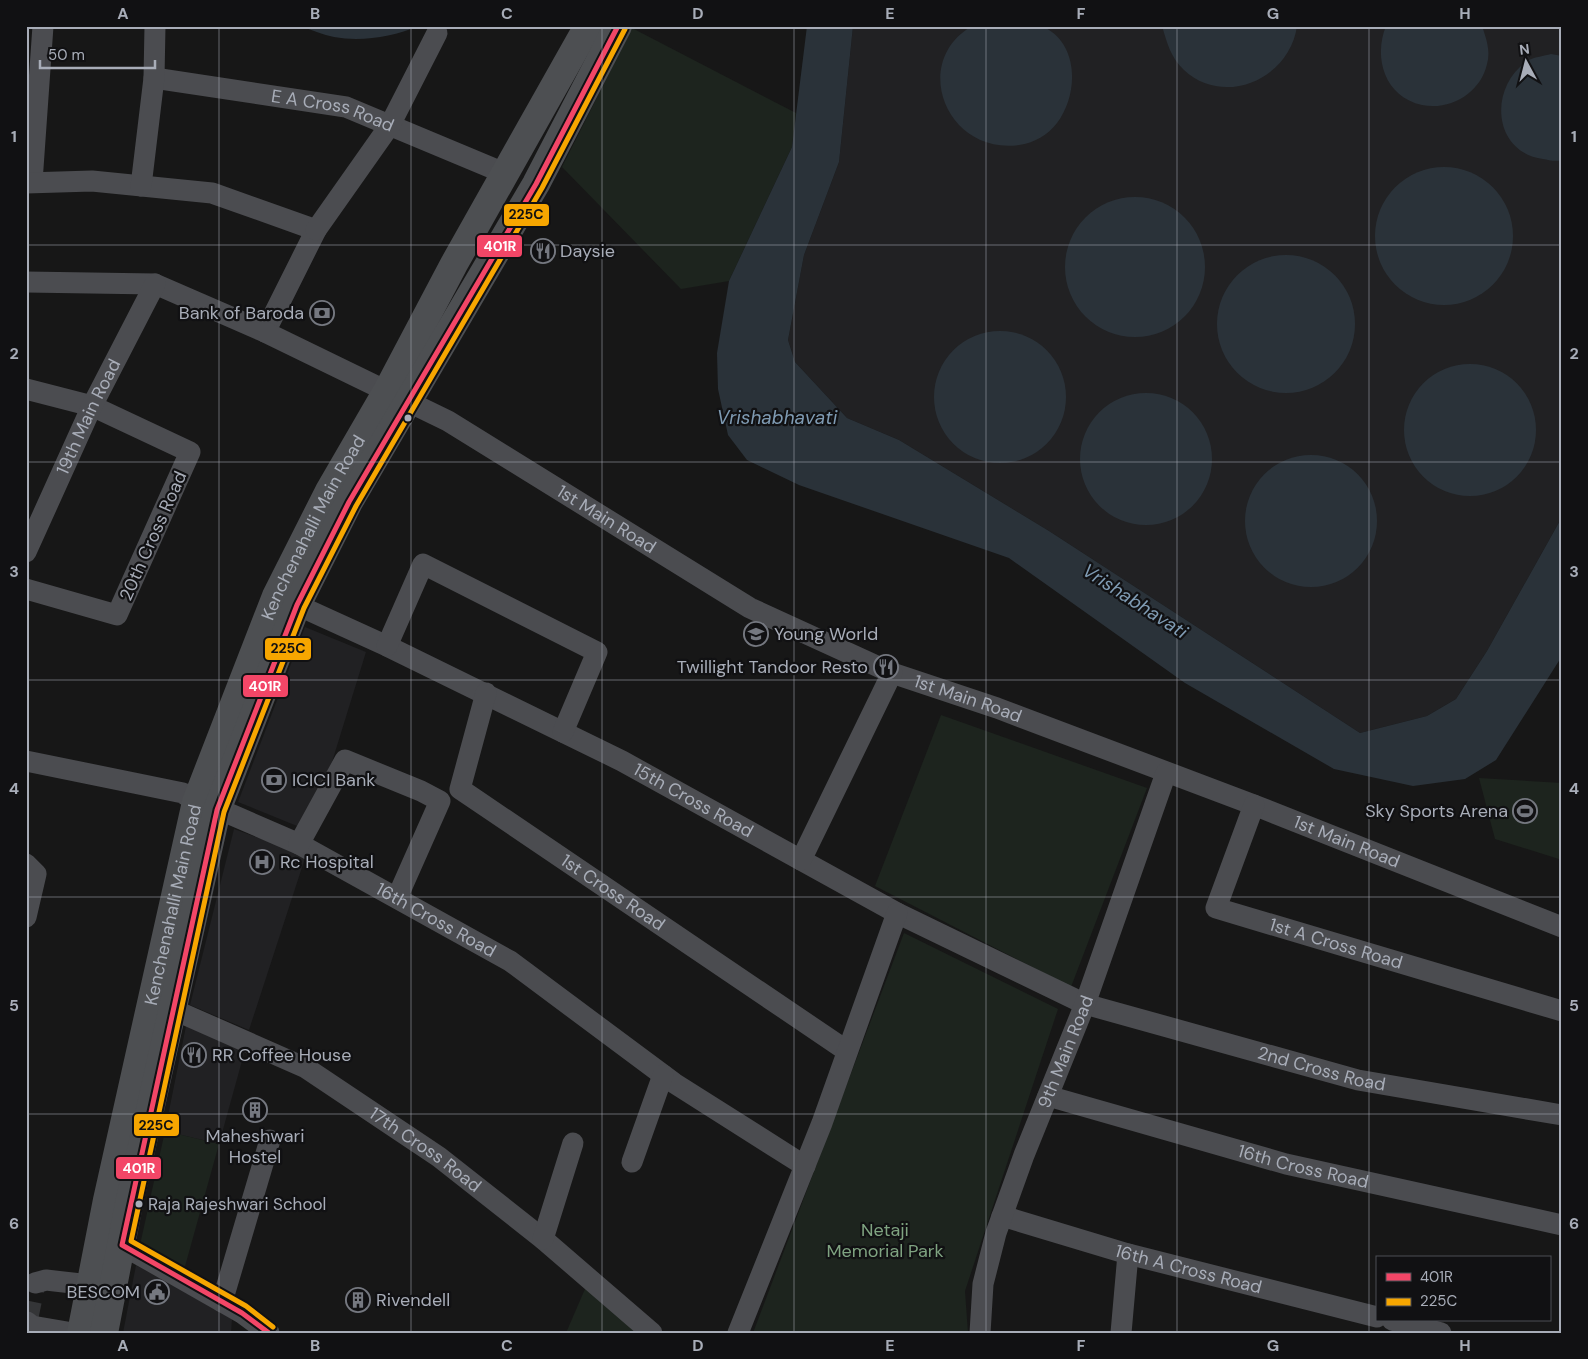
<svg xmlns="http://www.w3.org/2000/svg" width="1588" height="1359" font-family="'DM Sans',sans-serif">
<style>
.built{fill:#212123}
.green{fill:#1d241e}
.water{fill:#2a3239}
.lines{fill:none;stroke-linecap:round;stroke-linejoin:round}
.minor-tunnel{stroke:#343537;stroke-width:21;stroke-dasharray:21 11;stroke-linecap:butt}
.minor{stroke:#4b4c50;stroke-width:21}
.major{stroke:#4d4f52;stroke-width:28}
.bus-1-casing{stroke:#111113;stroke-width:9}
.bus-2-casing{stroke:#111113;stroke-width:9}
.bus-1{stroke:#f34667;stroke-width:5}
.bus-2{stroke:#f7a600;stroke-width:5}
.grid{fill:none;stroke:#a8adb8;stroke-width:1;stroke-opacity:0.55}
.bus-dot{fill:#a8adb8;stroke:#111113;stroke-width:2}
.labels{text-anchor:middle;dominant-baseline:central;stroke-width:4.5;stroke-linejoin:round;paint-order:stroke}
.bus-label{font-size:17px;fill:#a8adb8;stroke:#111113;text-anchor:start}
.street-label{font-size:18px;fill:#a8adb8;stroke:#111113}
.poi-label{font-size:18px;fill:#a8adb8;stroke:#111113;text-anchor:start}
.park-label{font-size:18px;fill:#7fa381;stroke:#111113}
.water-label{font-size:19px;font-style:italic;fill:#7f9bb3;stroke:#111113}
.line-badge{stroke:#111113;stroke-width:2}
.badge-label{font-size:14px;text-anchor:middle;font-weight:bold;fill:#fff}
.pale-badge-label{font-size:14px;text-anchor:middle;font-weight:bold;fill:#111}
.neatline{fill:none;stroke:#a8adb8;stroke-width:2}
.grid-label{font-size:16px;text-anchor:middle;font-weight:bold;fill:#a8adb8}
</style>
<rect width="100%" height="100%" fill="#171717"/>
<g class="built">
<polygon points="853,26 1562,26 1562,517 1487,651 1456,699 1427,716 1360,733 1049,531 899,440 847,418 795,362 788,340 804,255 839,162"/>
<polygon points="305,627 366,652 332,762 302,828 238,802"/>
<polygon points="234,829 306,855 249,1030 190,1005"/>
<polygon points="186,1026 245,1050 219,1144 165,1131"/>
<polygon points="136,1265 232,1319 231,1333 123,1333"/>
</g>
<g class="green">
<polygon points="632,28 796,113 792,147 729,281 681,289 562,167"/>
<polygon points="941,715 1147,788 1071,987 875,886"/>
<polygon points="1479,778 1562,783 1562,860 1495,839"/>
<polygon points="904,933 1058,1009 965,1291 968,1333 753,1333"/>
<polygon points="165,1131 219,1144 184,1270 140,1245"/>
<polygon points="588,1282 638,1333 566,1333"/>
</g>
<g class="water">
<path d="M301,26h117c-25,11 -57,16 -84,11 -11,-2 -22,-7 -33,-11z"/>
<polygon points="807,26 853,26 839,162 804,255 788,340 795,362 847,418 899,440 1049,531 1360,733 1427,716 1456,699 1487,651 1562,517 1562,656 1496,760 1465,779 1413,786 1334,769 1185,683 1009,558 799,485 747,460 728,435 718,389 717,353 729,281 792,147"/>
<path d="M972,26c13,0 63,-3 72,1 36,18 34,68 13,96 -9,12 -23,20 -38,22 -73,10 -109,-83 -47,-119z"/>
<path d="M1162,26h135c-7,52 -72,82 -113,44 -13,-12 -17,-27 -22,-44z"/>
<path d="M1386,26h96c4,12 9,25 5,38 -6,28 -36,47 -65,41 -37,-8 -49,-47 -36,-79z"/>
<path d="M1551,54l11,2v104c-7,2 -13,0 -19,-1 -51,-7 -55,-73 -14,-99 6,-3 15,-4 22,-6z"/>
<circle cx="1444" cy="236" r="69"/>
<circle cx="1135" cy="267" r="70"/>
<circle cx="1286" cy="324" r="69"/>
<circle cx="1000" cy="397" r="66"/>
<circle cx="1470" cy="430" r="66"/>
<circle cx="1146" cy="459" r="66"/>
<circle cx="1311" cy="521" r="66"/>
</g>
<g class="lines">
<polyline class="minor-tunnel" points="27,1322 35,1283"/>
<g class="minor">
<path id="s1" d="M154,78l192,29 158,66"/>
<polyline points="32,182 43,26"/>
<polyline points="26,183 92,181 212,193 316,230 265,332"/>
<polyline points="141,186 154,78 155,26"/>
<polyline points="316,230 390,125 437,33"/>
<path id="s2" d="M26,282l129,2 110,48 183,89 302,187 142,65 105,35 257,97 308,122"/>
<polyline points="26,389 92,406 190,452 117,615 26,589"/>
<path id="s3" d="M26,552l66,-146 63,-122"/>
<path id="s4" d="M297,605l90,41 235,115 275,152 188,91 273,76 204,35"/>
<polyline points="387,646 423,564 597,652 563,732"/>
<path id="s5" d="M486,693l-26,96 387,262"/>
<path id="s6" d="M26,761l157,32 13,9 34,12 69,30 211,117 164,122 131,83"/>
<path id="s7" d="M1254,805l-38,103 346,103"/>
<polyline points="299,844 345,760 421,791 440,801 397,898"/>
<polyline points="801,860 892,673"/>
<polyline points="26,864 36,874 26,917"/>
<path id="s8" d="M172,1009l134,59 133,89 104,82 109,94"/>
<path id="s9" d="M1048,1096l238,68 276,61"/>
<polyline points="632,1162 663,1075"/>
<path id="s10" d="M1002,1216l126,38 249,63"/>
<polyline points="108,1237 242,1313 269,1333"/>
<polyline points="543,1239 573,1143"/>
<polyline points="35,1283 46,1280 90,1285"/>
<polyline points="222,1302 270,1140"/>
<polyline points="1392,1320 1441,1333"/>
<polyline points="27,1322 32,1326 73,1333"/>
<polyline points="738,1333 822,1123 897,913"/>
<path id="s11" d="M980,1333l3,-49 13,-51 28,-78 61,-151 81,-231"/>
<polyline points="1121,1333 1128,1254"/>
</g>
<g class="major">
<path id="s12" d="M81,1333l26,-133 89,-398 80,-206 53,-105 58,-100 67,-127 134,-238"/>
<polyline points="104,1333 129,1204 217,810 270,674 297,605 349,502 536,184 618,26"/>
</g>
<defs>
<polyline id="bus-1" points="269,1333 242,1313 122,1245 217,810 297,605 349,502 536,184 618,26"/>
<polyline id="bus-2" points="273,1327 246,1306 131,1241 224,812 304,608 356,506 542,188 625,29"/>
</defs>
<use href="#bus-1" class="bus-1-casing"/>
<use href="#bus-2" class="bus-2-casing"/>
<use href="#bus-1" class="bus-1"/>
<use href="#bus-2" class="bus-2"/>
</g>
<path class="grid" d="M219,26v1307M411,26v1307M602,26v1307M794,26v1307M986,26v1307M1177,26v1307M1369,26v1307M26,245h1536M26,462h1536M26,680h1536M26,897h1536M26,1114h1536"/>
<defs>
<symbol id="restaurant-ring" viewBox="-11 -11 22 22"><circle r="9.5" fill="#111113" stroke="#757880" stroke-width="1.5"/><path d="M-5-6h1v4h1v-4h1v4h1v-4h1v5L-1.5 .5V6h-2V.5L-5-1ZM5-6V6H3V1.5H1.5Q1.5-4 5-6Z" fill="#757880"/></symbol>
<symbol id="bank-ring" viewBox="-11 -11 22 22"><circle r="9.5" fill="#111113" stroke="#757880" stroke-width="1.5"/><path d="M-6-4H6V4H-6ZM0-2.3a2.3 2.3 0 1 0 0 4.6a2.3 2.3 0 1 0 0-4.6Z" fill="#757880"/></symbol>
<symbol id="school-ring" viewBox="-11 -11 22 22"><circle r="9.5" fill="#111113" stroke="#757880" stroke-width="1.5"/><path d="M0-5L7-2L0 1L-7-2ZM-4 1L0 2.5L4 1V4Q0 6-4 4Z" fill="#757880"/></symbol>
<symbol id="stadium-ring" viewBox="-11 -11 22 22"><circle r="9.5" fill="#111113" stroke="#757880" stroke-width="1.5"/><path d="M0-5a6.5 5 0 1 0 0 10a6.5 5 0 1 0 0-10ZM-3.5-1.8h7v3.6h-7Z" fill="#757880"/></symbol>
<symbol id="hospital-ring" viewBox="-11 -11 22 22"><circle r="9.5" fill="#111113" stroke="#757880" stroke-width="1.5"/><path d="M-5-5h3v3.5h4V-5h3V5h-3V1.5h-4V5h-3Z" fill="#757880"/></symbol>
<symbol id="building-ring" viewBox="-11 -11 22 22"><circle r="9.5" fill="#111113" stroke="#757880" stroke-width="1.5"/><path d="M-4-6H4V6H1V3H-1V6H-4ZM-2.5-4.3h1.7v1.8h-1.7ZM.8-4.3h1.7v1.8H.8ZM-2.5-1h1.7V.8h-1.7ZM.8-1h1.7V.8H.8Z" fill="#757880"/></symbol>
<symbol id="civic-ring" viewBox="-11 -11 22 22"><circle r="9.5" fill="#111113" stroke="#757880" stroke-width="1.5"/><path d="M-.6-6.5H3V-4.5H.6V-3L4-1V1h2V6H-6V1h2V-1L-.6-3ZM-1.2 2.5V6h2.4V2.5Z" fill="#757880"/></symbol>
</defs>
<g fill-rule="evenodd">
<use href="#restaurant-ring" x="529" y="237" width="28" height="28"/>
<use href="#bank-ring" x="308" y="299" width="28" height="28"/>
<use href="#school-ring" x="742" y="620" width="28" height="28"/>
<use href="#restaurant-ring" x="872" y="653" width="28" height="28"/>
<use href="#bank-ring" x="260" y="766" width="28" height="28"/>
<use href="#stadium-ring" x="1511" y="797" width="28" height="28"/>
<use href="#hospital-ring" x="248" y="848" width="28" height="28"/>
<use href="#restaurant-ring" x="180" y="1041" width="28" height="28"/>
<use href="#building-ring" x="241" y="1096" width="28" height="28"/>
<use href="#civic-ring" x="143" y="1278" width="28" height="28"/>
<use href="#building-ring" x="344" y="1286" width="28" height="28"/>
</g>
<g class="bus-dot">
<circle cx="408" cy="418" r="4.5"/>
<circle cx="139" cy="1204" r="4.5"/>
</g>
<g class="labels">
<g class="bus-label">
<text x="148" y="1204">Raja Rajeshwari School</text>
</g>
<g class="street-label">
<text stroke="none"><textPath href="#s1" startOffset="182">E A Cross Road</textPath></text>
<text stroke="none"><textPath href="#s3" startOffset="149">19th Main Road</textPath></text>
<text stroke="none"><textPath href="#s2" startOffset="639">1st Main Road</textPath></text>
<text stroke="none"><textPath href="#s12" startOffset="842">Kenchenahalli Main Road</textPath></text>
<text transform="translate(153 536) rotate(-66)">20th Cross Road</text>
<text stroke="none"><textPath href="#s2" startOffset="1044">1st Main Road</textPath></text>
<text stroke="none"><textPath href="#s4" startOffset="442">15th Cross Road</textPath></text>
<text stroke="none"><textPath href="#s2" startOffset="1449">1st Main Road</textPath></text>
<text stroke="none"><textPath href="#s5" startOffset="284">1st Cross Road</textPath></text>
<text stroke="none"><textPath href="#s12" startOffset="438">Kenchenahalli Main Road</textPath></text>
<text stroke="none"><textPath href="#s6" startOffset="444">16th Cross Road</textPath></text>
<text stroke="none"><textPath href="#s7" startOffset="235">1st A Cross Road</textPath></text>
<text stroke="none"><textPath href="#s11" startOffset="296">9th Main Road</textPath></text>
<text stroke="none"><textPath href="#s4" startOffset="1129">2nd Cross Road</textPath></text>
<text stroke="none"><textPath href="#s8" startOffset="291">17th Cross Road</textPath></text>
<text stroke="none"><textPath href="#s9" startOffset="265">16th Cross Road</textPath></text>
<text stroke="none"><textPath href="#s10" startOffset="194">16th A Cross Road</textPath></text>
</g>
<g class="poi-label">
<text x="560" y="251">Daysie</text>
<text x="304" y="313" text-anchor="end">Bank of Baroda</text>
<text x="774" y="634">Young World</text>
<text x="868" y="667" text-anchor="end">Twillight Tandoor Resto</text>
<text x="292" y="780">ICICI Bank</text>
<text x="1508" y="811" text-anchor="end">Sky Sports Arena</text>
<text x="280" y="862">Rc Hospital</text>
<text x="212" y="1055">RR Coffee House</text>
<text x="255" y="1136" text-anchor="middle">Maheshwari<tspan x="255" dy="21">Hostel</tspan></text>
<text x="140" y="1292" text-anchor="end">BESCOM</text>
<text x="376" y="1300">Rivendell</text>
</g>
<g class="park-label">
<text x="885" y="1230">Netaji<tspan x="885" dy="21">Memorial Park</tspan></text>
</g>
<g class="water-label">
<text x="777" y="417">Vrishabhavati</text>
<text transform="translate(1135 601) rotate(33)">Vrishabhavati</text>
</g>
</g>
<g class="line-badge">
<rect x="503" y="203" width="47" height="24" rx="5" fill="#f7a600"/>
<rect x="476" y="234" width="47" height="24" rx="5" fill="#f34667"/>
<rect x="264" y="637" width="48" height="24" rx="5" fill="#f7a600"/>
<rect x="242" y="674" width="47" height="24" rx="5" fill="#f34667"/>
<rect x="133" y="1113" width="47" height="24" rx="5" fill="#f7a600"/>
<rect x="115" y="1156" width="47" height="24" rx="5" fill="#f34667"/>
</g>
<g class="badge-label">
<text x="500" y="251">401R</text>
<text x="265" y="691">401R</text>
<text x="139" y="1173">401R</text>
</g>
<g class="pale-badge-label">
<text x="526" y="219">225C</text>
<text x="288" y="653">225C</text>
<text x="156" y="1130">225C</text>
</g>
<rect width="1588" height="1359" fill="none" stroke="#111113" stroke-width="55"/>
<rect x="1376" y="1256" width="175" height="65" fill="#111113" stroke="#4d4f55"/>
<rect x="1386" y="1273" width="25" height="8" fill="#f34667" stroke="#4d4f55"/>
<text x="1420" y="1282" font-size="15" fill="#a8adb8">401R</text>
<rect x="1386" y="1298" width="25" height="8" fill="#f7a600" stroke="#4d4f55"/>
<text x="1420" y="1306" font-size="15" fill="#a8adb8">225C</text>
<g transform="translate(1526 62) rotate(353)" stroke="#111113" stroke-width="4" paint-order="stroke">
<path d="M0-4L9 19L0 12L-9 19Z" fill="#a8adb8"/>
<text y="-8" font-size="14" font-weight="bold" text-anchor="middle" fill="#a8adb8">N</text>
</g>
<path d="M40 60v8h115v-8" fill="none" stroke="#a8adb8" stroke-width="2.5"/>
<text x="48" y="60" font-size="15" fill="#a8adb8" stroke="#111113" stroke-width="4" paint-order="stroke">50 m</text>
<rect x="28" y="28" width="1532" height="1304" class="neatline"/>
<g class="grid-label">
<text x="123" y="19">A</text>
<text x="315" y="19">B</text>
<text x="507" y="19">C</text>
<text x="698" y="19">D</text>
<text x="890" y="19">E</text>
<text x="1081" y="19">F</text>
<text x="1273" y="19">G</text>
<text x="1465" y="19">H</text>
<text x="14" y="142">1</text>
<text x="1574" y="142">1</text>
<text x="14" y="359">2</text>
<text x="1574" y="359">2</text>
<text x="14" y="577">3</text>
<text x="1574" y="577">3</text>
<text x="14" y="794">4</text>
<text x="1574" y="794">4</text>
<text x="14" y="1011">5</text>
<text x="1574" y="1011">5</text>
<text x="14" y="1229">6</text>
<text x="1574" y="1229">6</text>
<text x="123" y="1351">A</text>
<text x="315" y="1351">B</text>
<text x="507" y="1351">C</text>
<text x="698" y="1351">D</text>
<text x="890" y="1351">E</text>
<text x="1081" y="1351">F</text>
<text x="1273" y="1351">G</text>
<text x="1465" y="1351">H</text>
</g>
</svg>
